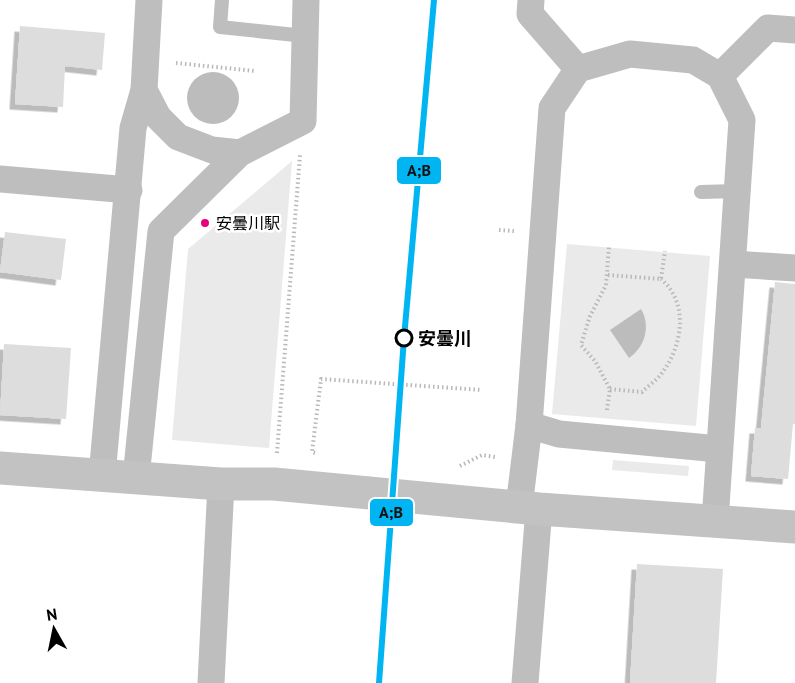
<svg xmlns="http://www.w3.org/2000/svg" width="795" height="683" font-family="'PT Sans','Noto Sans JP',sans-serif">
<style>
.green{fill:#eaeaea}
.water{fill:#bcbcbc}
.building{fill:#ddd;filter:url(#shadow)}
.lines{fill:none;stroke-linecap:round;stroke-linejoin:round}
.path{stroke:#b8b8b8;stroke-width:4;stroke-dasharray:1.5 3;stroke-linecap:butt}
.lane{stroke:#bebebe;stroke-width:14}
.street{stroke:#bebebe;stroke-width:27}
.secondary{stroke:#c2c2c2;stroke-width:33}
.rail-1-casing{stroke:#fff;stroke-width:10}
.rail-1{stroke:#00b5f2;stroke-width:6}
.bus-dot{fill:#e5007d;stroke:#fff;stroke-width:2}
.stop-dot{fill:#fff;stroke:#000;stroke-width:3}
.labels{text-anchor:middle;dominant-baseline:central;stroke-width:5;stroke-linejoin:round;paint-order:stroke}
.bus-label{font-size:16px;fill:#000;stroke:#fff;text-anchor:start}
.stop-label{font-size:18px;font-weight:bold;fill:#000;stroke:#fff;text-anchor:start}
.line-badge{stroke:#fff;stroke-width:2}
.pale-badge-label{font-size:16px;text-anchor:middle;font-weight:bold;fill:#111}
</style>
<defs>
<filter id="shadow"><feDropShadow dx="-5.5" dy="5.5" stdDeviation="0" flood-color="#0004"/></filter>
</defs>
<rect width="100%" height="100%" fill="#fff"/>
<g class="green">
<polygon points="292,161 269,448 172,440 188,249"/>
<polygon points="567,244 710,256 696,426 552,414"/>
<polygon points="613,460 689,466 688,476 612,470"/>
</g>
<g class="water">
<circle cx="213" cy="98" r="26"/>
<path d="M641,309c10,17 4,38 -12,49l-19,-28z"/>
</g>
<g class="building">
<polygon points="20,26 105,33 102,70 65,66 63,107 15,104"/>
<polygon points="5,232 66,239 61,280 0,272"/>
<polygon points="775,282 795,284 795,424 793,424 788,479 751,476 755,428 761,428"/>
<polygon points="4,344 71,348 66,419 0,415"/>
<polygon points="637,564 723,569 716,683 630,683"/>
</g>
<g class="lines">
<g class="path">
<polyline points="176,63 255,71"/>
<polyline points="499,230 514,231"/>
<polyline points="608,275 661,279 665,251"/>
<path d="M610,389l32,3c6,-6 15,-12 20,-19 21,-28 27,-70 -1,-94"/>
<polyline points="607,410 610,389 595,361 581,345 590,316 606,285 609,246"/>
<polyline points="277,453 300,155"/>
<polyline points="315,453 312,452 321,379 482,390"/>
<polyline points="460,466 482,455 495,457"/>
</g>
<g class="lane">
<polyline points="222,0 220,27 305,36"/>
<polyline points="701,192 737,191"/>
</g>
<g class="street">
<polyline points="531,0 530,14 578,69"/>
<polyline points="720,76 768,28 795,30"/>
<polyline points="144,90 158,117 178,137 212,150 240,153 303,121 306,0"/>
<polyline points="0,179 129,190"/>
<polyline points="733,264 795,268"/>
<polyline points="529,425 559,434 719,449"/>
<polyline points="102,476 133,128 144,90 149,0"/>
<polyline points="136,478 161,231 240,153"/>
<polyline points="519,507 529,425 552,108 578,69 630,54 693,60 720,76 742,120 715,521"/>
<polyline points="211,683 221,484"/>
<polyline points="525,683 539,509"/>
</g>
<polyline class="secondary" points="0,468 221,484 274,484 539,509 795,527"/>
<defs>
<polyline id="rail-1" points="379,683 404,338 434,0"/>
</defs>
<use href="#rail-1" class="rail-1-casing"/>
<use href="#rail-1" class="rail-1"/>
</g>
<circle class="bus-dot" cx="205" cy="223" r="5"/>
<circle class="stop-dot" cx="404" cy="338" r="8"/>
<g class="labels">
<g class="bus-label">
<text x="216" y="223">安曇川駅</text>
</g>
<g class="stop-label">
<text x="418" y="338">安曇川</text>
</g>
</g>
<g class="line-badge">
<rect x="396" y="156" width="46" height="29" rx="6" fill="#00b5f2"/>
<rect x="369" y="498" width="45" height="29" rx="6" fill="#00b5f2"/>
</g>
<g class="pale-badge-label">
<text x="419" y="176">A;B</text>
<text x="391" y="518">A;B</text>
</g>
<g transform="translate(54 629) rotate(351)" stroke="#ffffff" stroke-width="4.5" paint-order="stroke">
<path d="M0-4.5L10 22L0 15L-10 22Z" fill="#000000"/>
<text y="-9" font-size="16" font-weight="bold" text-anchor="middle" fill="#000000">N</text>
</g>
</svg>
